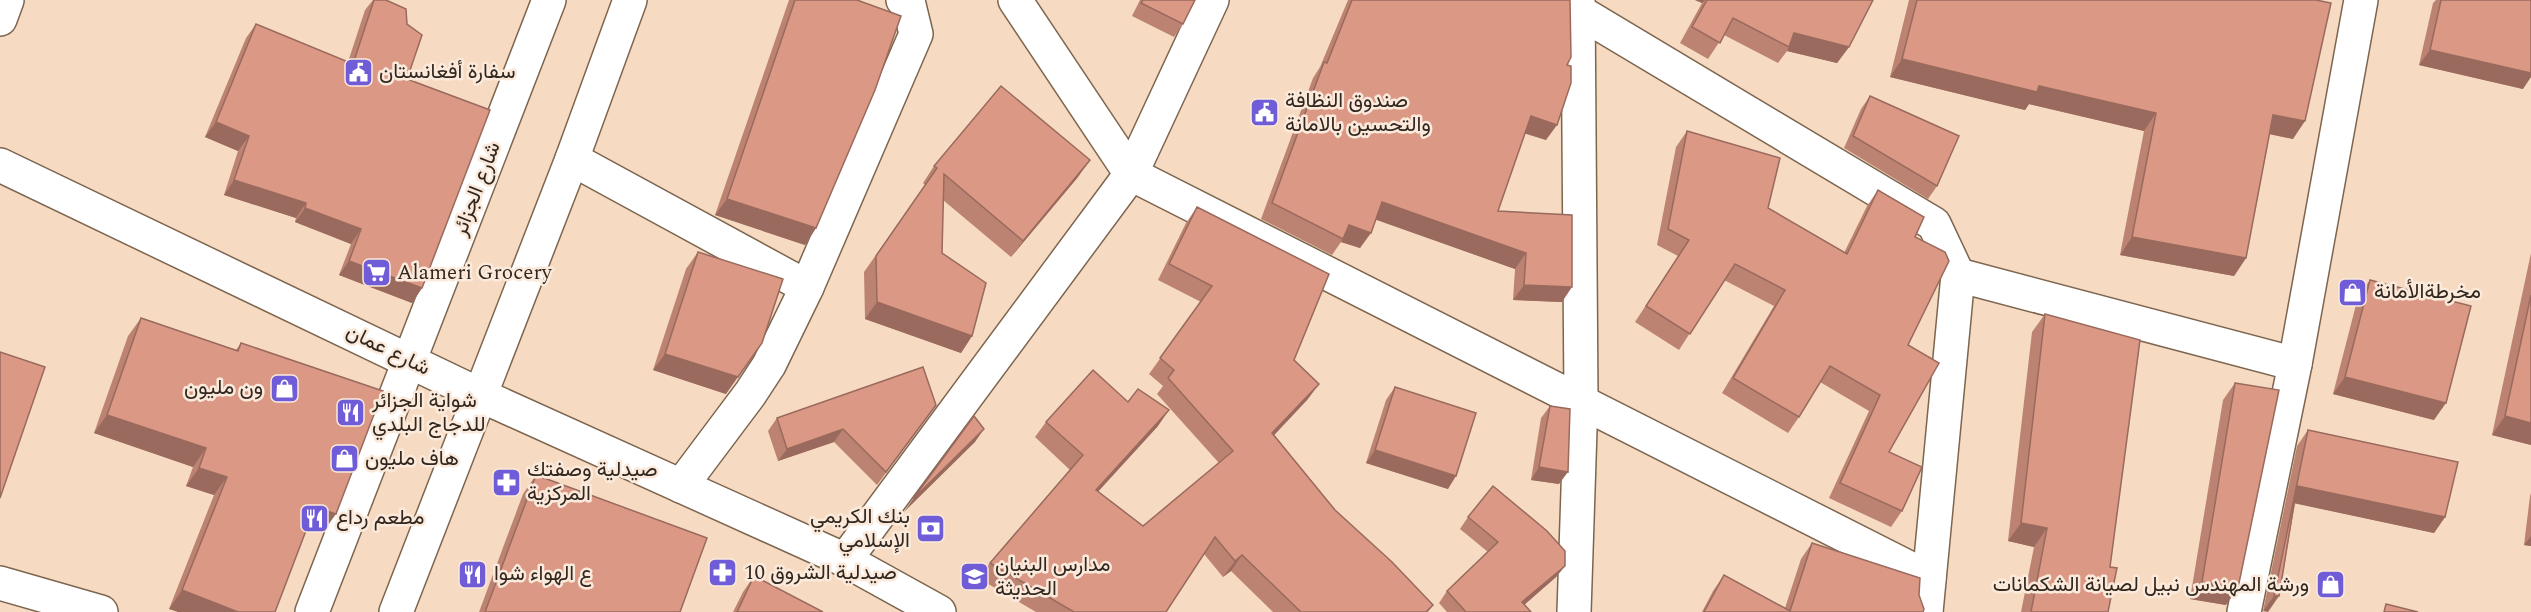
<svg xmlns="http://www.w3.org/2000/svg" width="2531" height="612" font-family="Spectral,Vazirmatn,serif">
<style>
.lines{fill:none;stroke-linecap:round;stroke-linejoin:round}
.minor-casing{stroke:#7d654f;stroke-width:36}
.tertiary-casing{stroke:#7d654f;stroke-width:36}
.secondary-casing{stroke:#7d654f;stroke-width:36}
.minor{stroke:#fff;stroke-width:33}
.tertiary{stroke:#fff;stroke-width:33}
.secondary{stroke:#fff;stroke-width:33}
.wall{fill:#bc8372}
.shaded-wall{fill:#996a5d}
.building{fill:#db9885;stroke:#996a5d;stroke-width:1.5}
.labels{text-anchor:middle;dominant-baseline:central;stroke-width:5;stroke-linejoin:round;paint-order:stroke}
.poi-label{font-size:21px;fill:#31271e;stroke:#fbeadb;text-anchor:start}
.street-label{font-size:21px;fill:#31271e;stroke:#fbeadb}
</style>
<rect width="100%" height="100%" fill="#f6dbc2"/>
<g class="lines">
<defs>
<g id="minor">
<polyline points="1015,0 1131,174 1929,578"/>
<polyline points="1578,11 1934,224 1958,275 1926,612"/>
<polyline points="0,19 7,0"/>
<polyline points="572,159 807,287"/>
<polyline points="1958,275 2295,364"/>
<polyline points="681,486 750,394 769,365 807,287 916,34 909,5 903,0"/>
<polyline points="845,560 1131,174 1212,0"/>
<polyline points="0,583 101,612"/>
<polyline points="1574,612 1581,399 1578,0"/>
<polyline points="2244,612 2295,364 2361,0"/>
</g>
<polyline id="tertiary" points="0,165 482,396 845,560 939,612"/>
<g id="secondary">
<polyline points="312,612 549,0"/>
<polyline points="396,612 572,159 630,0"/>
</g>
</defs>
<use href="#minor" class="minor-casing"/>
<use href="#tertiary" class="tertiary-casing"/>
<use href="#secondary" class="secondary-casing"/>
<use href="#minor" class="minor"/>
<use href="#tertiary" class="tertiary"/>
<use href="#secondary" class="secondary"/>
</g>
<g class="wall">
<polygon points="373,0 386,0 407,79 422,288 412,303 339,275 351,244 295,222 296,218 224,195 238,151 205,137 246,38 256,24 348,62 365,10"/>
<polygon points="789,0 857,0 816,228 805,245 715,215"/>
<polygon points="1140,0 1195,0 1183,24 1174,37 1132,16"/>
<polygon points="1348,0 1570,0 1567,65 1546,140 1525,133 1498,211 1562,302 1513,300 1515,269 1376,219 1360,248 1341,242 1332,255 1261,219 1313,78 1320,67"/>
<polygon points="1695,0 1873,0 1849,47 1837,63 1787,51 1778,63 1724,35 1708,59 1680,43 1702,3"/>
<polygon points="1909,0 2316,0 2293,139 2269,134 2246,258 2234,276 2120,255 2144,131 2029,104 2025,110 1890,77"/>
<polygon points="2436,0 2531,0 2523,89 2419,65 2433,3"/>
<polygon points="1870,96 1937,186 1928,199 1844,148 1861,109"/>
<polygon points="1687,131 1768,208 1844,253 1867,206 1878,190 1915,237 1908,345 1889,452 1902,511 1891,527 1829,498 1869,411 1820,382 1799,417 1788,433 1722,393 1774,306 1724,280 1679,350 1635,322 1678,256 1657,245 1676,147"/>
<polygon points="934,166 1078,177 1011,257 943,200 942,253 972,336 961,353 865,319 864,272 925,185 923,183"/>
<polygon points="1197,207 1294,360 1319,384 1307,400 1274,435 1335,510 1433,605 1428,612 1273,612 1231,571 1223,577 1204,554 1166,612 1036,612 978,578 990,563 1070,470 1035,437 1046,422 1128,402 1158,426 1098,491 1143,526 1219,463 1157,394 1163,386 1149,374 1201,302 1158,280 1186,223"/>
<polygon points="698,252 726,394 653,370 686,269"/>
<polygon points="2531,253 2531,445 2492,435"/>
<polygon points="2370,280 2434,420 2333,394 2358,297"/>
<polygon points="2045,314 2110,567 2108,612 2021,612 2034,547 2008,541 2032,332"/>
<polygon points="141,318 236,350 241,343 323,532 308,527 169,609 214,495 186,486 193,467 94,433 128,336"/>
<polygon points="2235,383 2226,605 2190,599 2223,400"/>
<polygon points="1395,387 1448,489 1366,463 1386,400"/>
<polygon points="936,405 877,485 834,442 778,461 768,431 777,418"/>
<polygon points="1550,406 1559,484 1531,480 1541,418"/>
<polygon points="2308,430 2445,517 2434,533 2295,503 2279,596 2263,611 2297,446"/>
<polygon points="536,475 680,612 479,612 523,494"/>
<polygon points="2531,493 2531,546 2524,545 2530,496"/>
<polygon points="1468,517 1565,566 1556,577 1524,605 1531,612 1447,612 1439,603 1447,591 1488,552 1460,529"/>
<polygon points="1812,543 1919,595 1923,612 1702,612 1713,591 1724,575 1785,608 1801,559"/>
<polygon points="754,576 823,612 733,612 743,592"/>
</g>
<g class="shaded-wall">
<polygon points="1695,0 1705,0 1702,3"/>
<polygon points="1794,33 1849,47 1837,63 1787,51 1789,47"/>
<polygon points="2430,50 2531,73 2531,77 2523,89 2419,65"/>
<polygon points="1902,59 2039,86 2156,113 2144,131 2029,104 2025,110 1890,77"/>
<polygon points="2273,115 2305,121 2293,139 2260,132"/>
<polygon points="1531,116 1557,125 1546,140 1520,132"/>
<polygon points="216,122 249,136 238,151 205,137"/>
<polygon points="1090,160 1078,177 1011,257 1023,241"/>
<polygon points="234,180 306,203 296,218 224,195"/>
<polygon points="727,199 816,228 805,245 715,215"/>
<polygon points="1382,202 1526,253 1515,269 1371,218"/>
<polygon points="305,208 361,229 351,244 295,222"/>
<polygon points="1349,225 1371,233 1360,248 1341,242"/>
<polygon points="2132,237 2246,258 2234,276 2120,255"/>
<polygon points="349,261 422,288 412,303 339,275"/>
<polygon points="1524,285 1572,287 1562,302 1513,300"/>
<polygon points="877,302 972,336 961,353 865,319"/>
<polygon points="665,354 738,377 726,394 653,370"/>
<polygon points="2345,377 2446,403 2434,420 2333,394"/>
<polygon points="1319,384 1307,400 1261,449 1272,433"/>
<polygon points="1169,410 1158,426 1085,506 1096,490"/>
<polygon points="107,415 206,448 193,467 94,433"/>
<polygon points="2505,416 2531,423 2531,445 2492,435"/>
<polygon points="843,429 834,442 778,461 787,449"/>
<polygon points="984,429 975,442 904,512 913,499"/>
<polygon points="1375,450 1456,476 1448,489 1366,463"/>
<polygon points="1539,467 1568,472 1559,484 1531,480"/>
<polygon points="199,468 227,477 214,495 186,486"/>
<polygon points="2297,486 2445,517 2434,533 2293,503"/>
<polygon points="315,507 336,514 323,532 303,525"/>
<polygon points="2021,523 2047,528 2034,547 2008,541"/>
<polygon points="2531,536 2531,546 2524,545"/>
<polygon points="1242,555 1231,571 1223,577 1235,561"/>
<polygon points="1565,566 1556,577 1516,612 1522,602"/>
<polygon points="2202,582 2238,588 2226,605 2190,599"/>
<polygon points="182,590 238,612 178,612 169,609"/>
<polygon points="2274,596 2279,596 2268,612 2263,611"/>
</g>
<g class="building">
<polygon points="374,0 386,0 406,9 407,24 422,35 407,79 490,110 422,288 349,261 361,229 305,208 306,203 234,180 249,136 216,122 256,24 353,64"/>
<polygon points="795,0 857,0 901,16 875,90 816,228 727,199"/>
<polygon points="1143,0 1195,0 1183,24 1141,3"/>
<polygon points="1352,0 1570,0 1571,57 1567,65 1571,66 1571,83 1557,125 1531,116 1498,211 1572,215 1572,287 1524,285 1526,253 1382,202 1371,233 1349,225 1343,239 1272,203 1324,62 1327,63"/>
<polygon points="1707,0 1873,0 1849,47 1794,33 1789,47 1733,18 1720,43 1692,27"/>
<polygon points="1917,0 2316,0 2331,3 2305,121 2273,115 2246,258 2132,237 2156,113 2039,86 2037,92 1902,59"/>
<polygon points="2441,0 2531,0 2531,73 2430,50"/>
<polygon points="1001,86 1090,160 1023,241 944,174 942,253 986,283 972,336 877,302 876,256 937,168 934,166"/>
<polygon points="1870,96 1959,136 1937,186 1853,136"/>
<polygon points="1687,131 1780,158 1768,208 1847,254 1878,190 1924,217 1915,237 1945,252 1949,261 1908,345 1939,363 1889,452 1922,467 1902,511 1840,483 1880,395 1830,366 1799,417 1733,378 1785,290 1735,264 1690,334 1646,306 1689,240 1668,229"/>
<polygon points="1197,207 1329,274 1294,360 1319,384 1272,433 1335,510 1392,562 1433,605 1426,612 1301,612 1242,555 1235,561 1215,537 1166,612 1074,612 990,563 1083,455 1046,422 1093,370 1128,402 1138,389 1169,410 1096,490 1143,526 1233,451 1168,378 1174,370 1160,358 1212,286 1169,264"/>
<polygon points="698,252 783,279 762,343 738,377 665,354"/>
<polygon points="2370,280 2471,306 2446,403 2345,377"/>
<polygon points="2531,295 2531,423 2505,416"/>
<polygon points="2045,314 2140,340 2110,567 2117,568 2108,612 2031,612 2047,528 2021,523"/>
<polygon points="141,318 238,351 241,343 383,391 336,514 315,507 275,612 238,612 182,590 227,477 199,468 206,448 107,415"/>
<polygon points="0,352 45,367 0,498"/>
<polygon points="923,367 936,405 886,472 843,429 787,449 777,418"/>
<polygon points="2235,383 2279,390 2238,588 2202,582"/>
<polygon points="1395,387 1476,413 1456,476 1375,450"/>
<polygon points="1550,406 1570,409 1568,472 1539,467"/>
<polygon points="974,416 984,429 913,499"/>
<polygon points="2308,430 2458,462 2445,517 2297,486 2279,596 2274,596"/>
<polygon points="536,475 707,538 680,612 485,612"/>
<polygon points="1493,486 1547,531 1565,551 1565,566 1522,602 1531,612 1466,612 1447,591 1498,542 1468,517"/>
<polygon points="1812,543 1920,578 1919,595 1924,609 1923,612 1704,612 1724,575 1790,611"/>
<polygon points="754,576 823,612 737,612"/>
<polygon points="2386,604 2418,612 2384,612"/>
</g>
<defs>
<symbol id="civic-square" viewBox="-11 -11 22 22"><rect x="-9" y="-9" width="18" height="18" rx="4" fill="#705cd6" stroke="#fbeadb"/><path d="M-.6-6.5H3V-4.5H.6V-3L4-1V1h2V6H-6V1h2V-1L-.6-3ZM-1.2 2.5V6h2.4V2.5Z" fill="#fff"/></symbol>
<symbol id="supermarket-square" viewBox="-11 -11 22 22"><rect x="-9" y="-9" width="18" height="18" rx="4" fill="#705cd6" stroke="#fbeadb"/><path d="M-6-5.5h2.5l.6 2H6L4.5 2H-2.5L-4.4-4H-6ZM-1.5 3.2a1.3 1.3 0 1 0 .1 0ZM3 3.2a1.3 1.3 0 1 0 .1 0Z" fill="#fff"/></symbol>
<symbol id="shop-square" viewBox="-11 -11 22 22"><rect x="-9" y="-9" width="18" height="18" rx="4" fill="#705cd6" stroke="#fbeadb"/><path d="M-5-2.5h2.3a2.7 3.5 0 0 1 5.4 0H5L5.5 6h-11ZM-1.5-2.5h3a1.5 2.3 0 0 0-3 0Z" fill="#fff"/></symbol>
<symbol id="restaurant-square" viewBox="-11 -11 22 22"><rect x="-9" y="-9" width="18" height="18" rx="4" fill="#705cd6" stroke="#fbeadb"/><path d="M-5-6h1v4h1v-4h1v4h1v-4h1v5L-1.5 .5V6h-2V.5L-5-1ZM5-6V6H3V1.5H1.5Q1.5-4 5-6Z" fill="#fff"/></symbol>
<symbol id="pharmacy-square" viewBox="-11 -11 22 22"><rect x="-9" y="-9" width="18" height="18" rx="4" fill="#705cd6" stroke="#fbeadb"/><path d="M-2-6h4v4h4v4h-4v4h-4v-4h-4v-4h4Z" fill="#fff"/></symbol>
<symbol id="bank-square" viewBox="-11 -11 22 22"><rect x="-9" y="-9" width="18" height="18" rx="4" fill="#705cd6" stroke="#fbeadb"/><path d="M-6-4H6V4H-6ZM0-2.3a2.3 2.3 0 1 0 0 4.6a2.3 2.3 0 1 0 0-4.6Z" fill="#fff"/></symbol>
<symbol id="school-square" viewBox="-11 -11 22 22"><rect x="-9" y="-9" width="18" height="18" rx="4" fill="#705cd6" stroke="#fbeadb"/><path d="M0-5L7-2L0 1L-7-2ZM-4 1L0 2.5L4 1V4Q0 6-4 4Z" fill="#fff"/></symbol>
</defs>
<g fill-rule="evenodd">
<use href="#civic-square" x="342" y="56" width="33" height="33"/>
<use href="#civic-square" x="1248" y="96" width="33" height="33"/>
<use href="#supermarket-square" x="360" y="256" width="33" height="33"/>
<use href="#shop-square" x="2336" y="276" width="33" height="33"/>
<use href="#shop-square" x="268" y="372" width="33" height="33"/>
<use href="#restaurant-square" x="334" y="396" width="33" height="33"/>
<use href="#shop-square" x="328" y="442" width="33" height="33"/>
<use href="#pharmacy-square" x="490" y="466" width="33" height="33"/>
<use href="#restaurant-square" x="298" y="502" width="33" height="33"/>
<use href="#bank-square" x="914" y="512" width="33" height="33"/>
<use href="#pharmacy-square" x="706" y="556" width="33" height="33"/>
<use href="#restaurant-square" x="456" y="558" width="33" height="33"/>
<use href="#school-square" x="958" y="560" width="33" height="33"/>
<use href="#shop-square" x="2314" y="568" width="33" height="33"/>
</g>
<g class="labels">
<g class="poi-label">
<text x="379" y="72">سفارة أفغانستان</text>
<text x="1285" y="101">صندوق النظافة<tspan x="1285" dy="24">والتحسين بالامانة</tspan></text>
<text x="397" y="273">Alameri Grocery</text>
<text x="2374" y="292">مخرطةالأمانة</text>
<text x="263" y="388" text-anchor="end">ون مليون</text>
<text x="372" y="401">شواية الجزائر<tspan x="372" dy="24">للدجاج البلدي</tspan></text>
<text x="365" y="459">هاف مليون</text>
<text x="527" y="470">صيدلية وصفتك<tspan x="527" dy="24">المركزية</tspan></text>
<text x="910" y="517" text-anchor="end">بنك الكريمي<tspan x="910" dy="24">الإسلامي</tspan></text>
<text x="336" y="518">مطعم رداع</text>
<text x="995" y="565">مدارس البنيان<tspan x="995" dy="24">الحديثة</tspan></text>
<text x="744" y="573">صيدلية الشروق 10</text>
<text x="494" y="574">ع الهواء شوا</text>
<text x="2309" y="585" text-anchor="end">ورشة المهندس نبيل لصيانة الشكمانات</text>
</g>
<g class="street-label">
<text transform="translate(477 189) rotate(-69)">شارع الجزائر</text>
<text transform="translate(388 350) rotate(26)">شارع عمان</text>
</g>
</g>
</svg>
